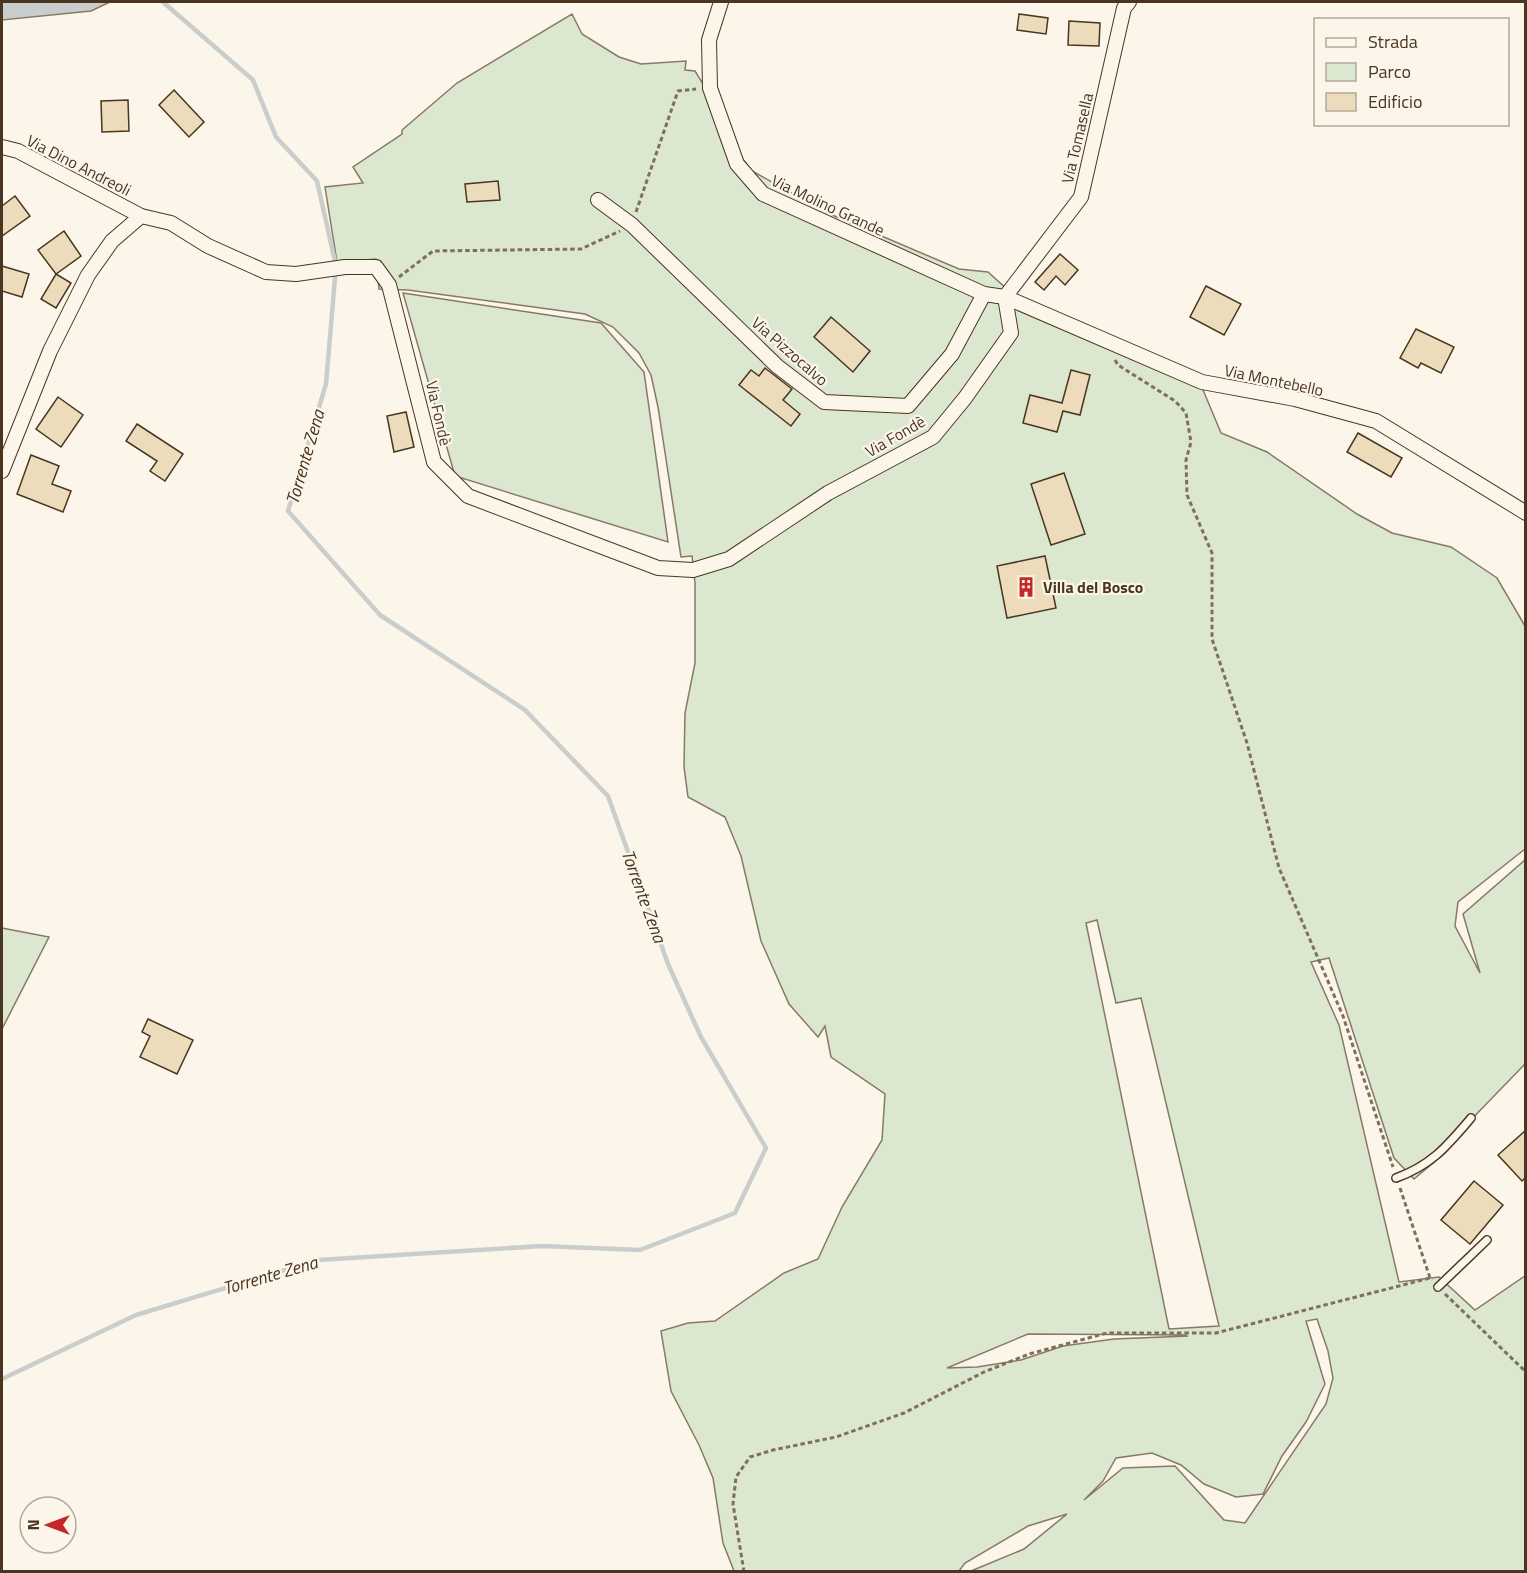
<svg xmlns="http://www.w3.org/2000/svg" width="1527" height="1573" viewBox="0 0 1527 1573" font-family="'Titillium Web',sans-serif">
<rect width="100%" height="100%" fill="#fbf6e9"/>
<g fill="#dce7d0" stroke="#887966" stroke-width="1.5" fill-rule="evenodd">
<path d="M 572,14 L 582,34 L 619,57 L 641,64 L 686,61 L 685,70 L 695,71 L 721,113 L 735,149 L 752,171 L 830,214 L 959,269 L 988,272 L 1029,309 L 1196,373 L 1221,433 L 1267,452 L 1357,514 L 1392,533 L 1451,547 L 1497,578 L 1525,626 L 1525,849 L 1458,902 L 1455,926 L 1480,973 L 1463,914 L 1525,860 L 1525,1064 L 1465,1126 L 1445,1153 L 1414,1179 L 1394,1158 L 1329,958 L 1311,962 L 1339,1025 L 1399,1282 L 1439,1277 L 1475,1310 L 1525,1276 L 1525,1571 L 971,1571 L 1024,1549 L 1067,1514 L 1028,1526 L 965,1563 L 959,1571 L 734,1571 L 723,1543 L 713,1478 L 699,1445 L 671,1391 L 661,1331 L 688,1323 L 715,1321 L 784,1273 L 818,1259 L 842,1207 L 882,1140 L 885,1094 L 831,1057 L 825,1026 L 818,1037 L 789,1004 L 761,941 L 741,856 L 725,817 L 688,797 L 684,767 L 685,713 L 695,663 L 695,583 L 692,556 L 681,557 L 658,407 L 651,375 L 639,353 L 613,327 L 585,314 L 408,290 L 379,289 L 376,259 L 337,262 L 325,187 L 363,183 L 353,167 L 402,134 L 402,130 L 457,83 ZM 1097,920 L 1116,1003 L 1141,998 L 1219,1326 L 1169,1329 L 1086,923 ZM 1317,1319 L 1328,1351 L 1333,1378 L 1326,1404 L 1245,1523 L 1224,1520 L 1175,1466 L 1123,1468 L 1084,1500 L 1103,1481 L 1116,1458 L 1152,1453 L 1181,1465 L 1204,1484 L 1236,1497 L 1263,1494 L 1282,1456 L 1306,1422 L 1325,1384 L 1306,1321 ZM 1028,1334 L 1186,1335 L 1187,1336 L 1114,1339 L 1063,1346 L 1021,1360 L 977,1367 L 947,1368 Z"/>
<polygon points="403,293 601,323 644,372 668,542 455,476"/>
<polygon points="2,928 49,937 2,1029"/>
</g>
<polygon fill="#c9cecd" stroke="#887966" stroke-width="1.5" points="2,2 110,2 91,11 2,20"/>
<g fill="none" stroke-linecap="round" stroke-linejoin="round">
<polyline stroke="#c9cecd" stroke-width="4.5" points="2,1379 136,1315 318,1260 542,1246 640,1250 735,1213 766,1148 701,1037 668,964 608,796 525,710 380,615 288,511 326,384 336,266 317,181 276,137 253,80 163,2"/>
</g>
<g fill="#ecdcbc" stroke="#4a3520" stroke-width="1.5">
<polygon points="1019,14 1048,18 1046,34 1017,30"/>
<polygon points="1069,21 1100,23 1099,46 1068,45"/>
<polygon points="174,90 204,122 189,137 159,105"/>
<polygon points="128,100 129,131 102,132 101,101"/>
<polygon points="498,181 500,200 467,202 465,184"/>
<polygon points="15,196 30,216 2,236 2,206"/>
<polygon points="64,231 81,256 56,274 38,250"/>
<polygon points="1060,254 1078,270 1065,285 1056,276 1044,290 1035,282"/>
<polygon points="2,266 29,274 22,297 2,291"/>
<polygon points="56,274 71,283 56,308 41,299"/>
<polygon points="1206,286 1241,304 1224,335 1190,317"/>
<polygon points="831,317 870,351 853,372 814,337"/>
<polygon points="1416,329 1454,347 1441,373 1421,363 1418,368 1400,358"/>
<polygon points="765,368 792,389 783,400 800,414 791,426 739,385 751,370 759,376"/>
<polygon points="1071,370 1090,375 1080,415 1063,411 1057,432 1023,423 1030,395 1062,403"/>
<polygon points="58,397 83,415 61,447 36,429"/>
<polygon points="406,412 414,447 394,452 387,416"/>
<polygon points="137,424 183,454 165,481 150,471 157,461 126,441"/>
<polygon points="1358,433 1402,458 1391,477 1347,452"/>
<polygon points="31,455 59,466 52,484 71,491 63,512 17,494"/>
<polygon points="1064,473 1085,534 1051,545 1031,484"/>
<polygon points="1045,556 1056,608 1007,618 997,566"/>
<polygon points="148,1019 193,1040 177,1074 140,1057 150,1036 142,1032"/>
<polygon points="1526,1130 1526,1177 1522,1181 1498,1155"/>
<polygon points="1474,1181 1503,1205 1470,1244 1441,1220"/>
</g>
<g fill="none" stroke-linecap="round" stroke-linejoin="round">
<g stroke="#4a3520" stroke-width="10">
<g id="lane">
<path d="M 1396,1178 C 1432,1165 1447,1146 1471,1118"/>
<polyline points="1438,1287 1487,1240"/>
</g>
</g>
<g stroke="#4a3520" stroke-width="16">
<g id="street">
<polyline points="721,2 709,40 710,88 737,164 763,194 984,294 1005,297 1202,382 1295,399 1376,421 1526,513"/>
<polyline points="2,147 18,151 141,216 171,223 208,246 266,272 296,274 345,267 376,267 389,285 434,462 468,496 658,568 693,570 729,559 828,493 933,437 965,398 1011,333 1005,297"/>
<polyline points="598,200 632,225 777,366 824,402 908,406 952,354 984,294"/>
<polyline points="1005,297 1081,197 1124,8 1129,2"/>
<polyline points="2,471 50,351 88,275 112,241 141,216"/>
</g>
</g>
<g stroke="#7f6f5c" stroke-width="3" stroke-dasharray="4.5 3" stroke-linecap="butt">
<polyline points="636,212 678,91 696,89"/>
<polyline points="399,277 433,251 581,249 620,231"/>
<polyline points="1115,360 1118,365 1175,401 1186,413 1191,442 1186,460 1187,495 1212,553 1212,639 1247,743 1279,868 1343,1016 1393,1167"/>
<polyline points="1400,1188 1430,1278 1432,1280"/>
<polyline points="1445,1294 1526,1372"/>
<polyline points="744,1572 733,1504 736,1477 750,1457 773,1450 836,1437 904,1413 984,1372 1029,1354 1107,1333 1216,1333 1430,1278"/>
</g>
<use href="#lane" stroke="#fbf6e9" stroke-width="7"/>
<use href="#street" stroke="#fbf6e9" stroke-width="14"/>
</g>
<defs>
<g id="building-bare" transform="scale(1.62)"><path d="M-4-6H4V6H1V3H-1V6H-4ZM-2.5-4.3h1.7v1.8h-1.7ZM.8-4.3h1.7v1.8H.8ZM-2.5-1h1.7V.8h-1.7ZM.8-1h1.7V.8H.8Z" fill="#c62828" stroke="#fbf6e9" stroke-width="2.5" paint-order="stroke"/></g>
</defs>
<g fill-rule="evenodd">
<use href="#building-bare" x="1026" y="587"/>
</g>
<g text-anchor="middle" dominant-baseline="central" stroke-width="4.5" stroke-linejoin="round" paint-order="stroke">
<g font-size="16" fill="#4a3520" stroke="#fbf6e9">
<text transform="translate(1077 138) rotate(-77)">Via Tomasella</text>
<text transform="translate(79 165) rotate(27)">Via Dino Andreoli</text>
<text transform="translate(828 205) rotate(25)">Via Molino Grande</text>
<text transform="translate(790 351) rotate(41)">Via Pizzocalvo</text>
<text transform="translate(1274 380) rotate(12)">Via Montebello</text>
<text transform="translate(439 413) rotate(77)">Via Fondè</text>
<text transform="translate(895 436) rotate(-30)">Via Fondè</text>
</g>
<g font-size="16" font-weight="bold" fill="#4a3520" stroke="#fbf6e9" text-anchor="start">
<text x="1043" y="587">Villa del Bosco</text>
</g>
<g font-size="18" font-style="italic" fill="#4a3520" stroke="#fbf6e9">
<text transform="translate(305 457) rotate(-74)">Torrente Zena</text>
<text transform="translate(644 896) rotate(70)">Torrente Zena</text>
<text transform="translate(270 1275) rotate(-16)">Torrente Zena</text>
</g>
</g>
<rect width="1527" height="1573" fill="none" stroke="#4a3520" stroke-width="6"/>
<rect x="1314" y="18" width="195" height="108" fill="#fbf6e9" stroke="#b4a999" stroke-width="1.5"/>
<rect x="1326" y="38" width="30" height="9" fill="#fbf6e9" stroke="#b4a999" stroke-width="1.5"/>
<text x="1368" y="48" font-size="18" fill="#4a3520">Strada</text>
<rect x="1326" y="63" width="30" height="18" fill="#dce7d0" stroke="#b4a999" stroke-width="1.5"/>
<text x="1368" y="78" font-size="18" fill="#4a3520">Parco</text>
<rect x="1326" y="93" width="30" height="18" fill="#ecdcbc" stroke="#b4a999" stroke-width="1.5"/>
<text x="1368" y="108" font-size="18" fill="#4a3520">Edificio</text>
<g transform="translate(48 1525) rotate(270)"><circle r="28" fill="#fbf6e9" stroke="#b4a999" stroke-width="1.5"/>
<path d="M0-4.5L10 22L0 15L-10 22Z" fill="#c62828"/>
<text y="-9" font-size="16" font-weight="bold" text-anchor="middle" fill="#4a3520">N</text>
</g>
</svg>
